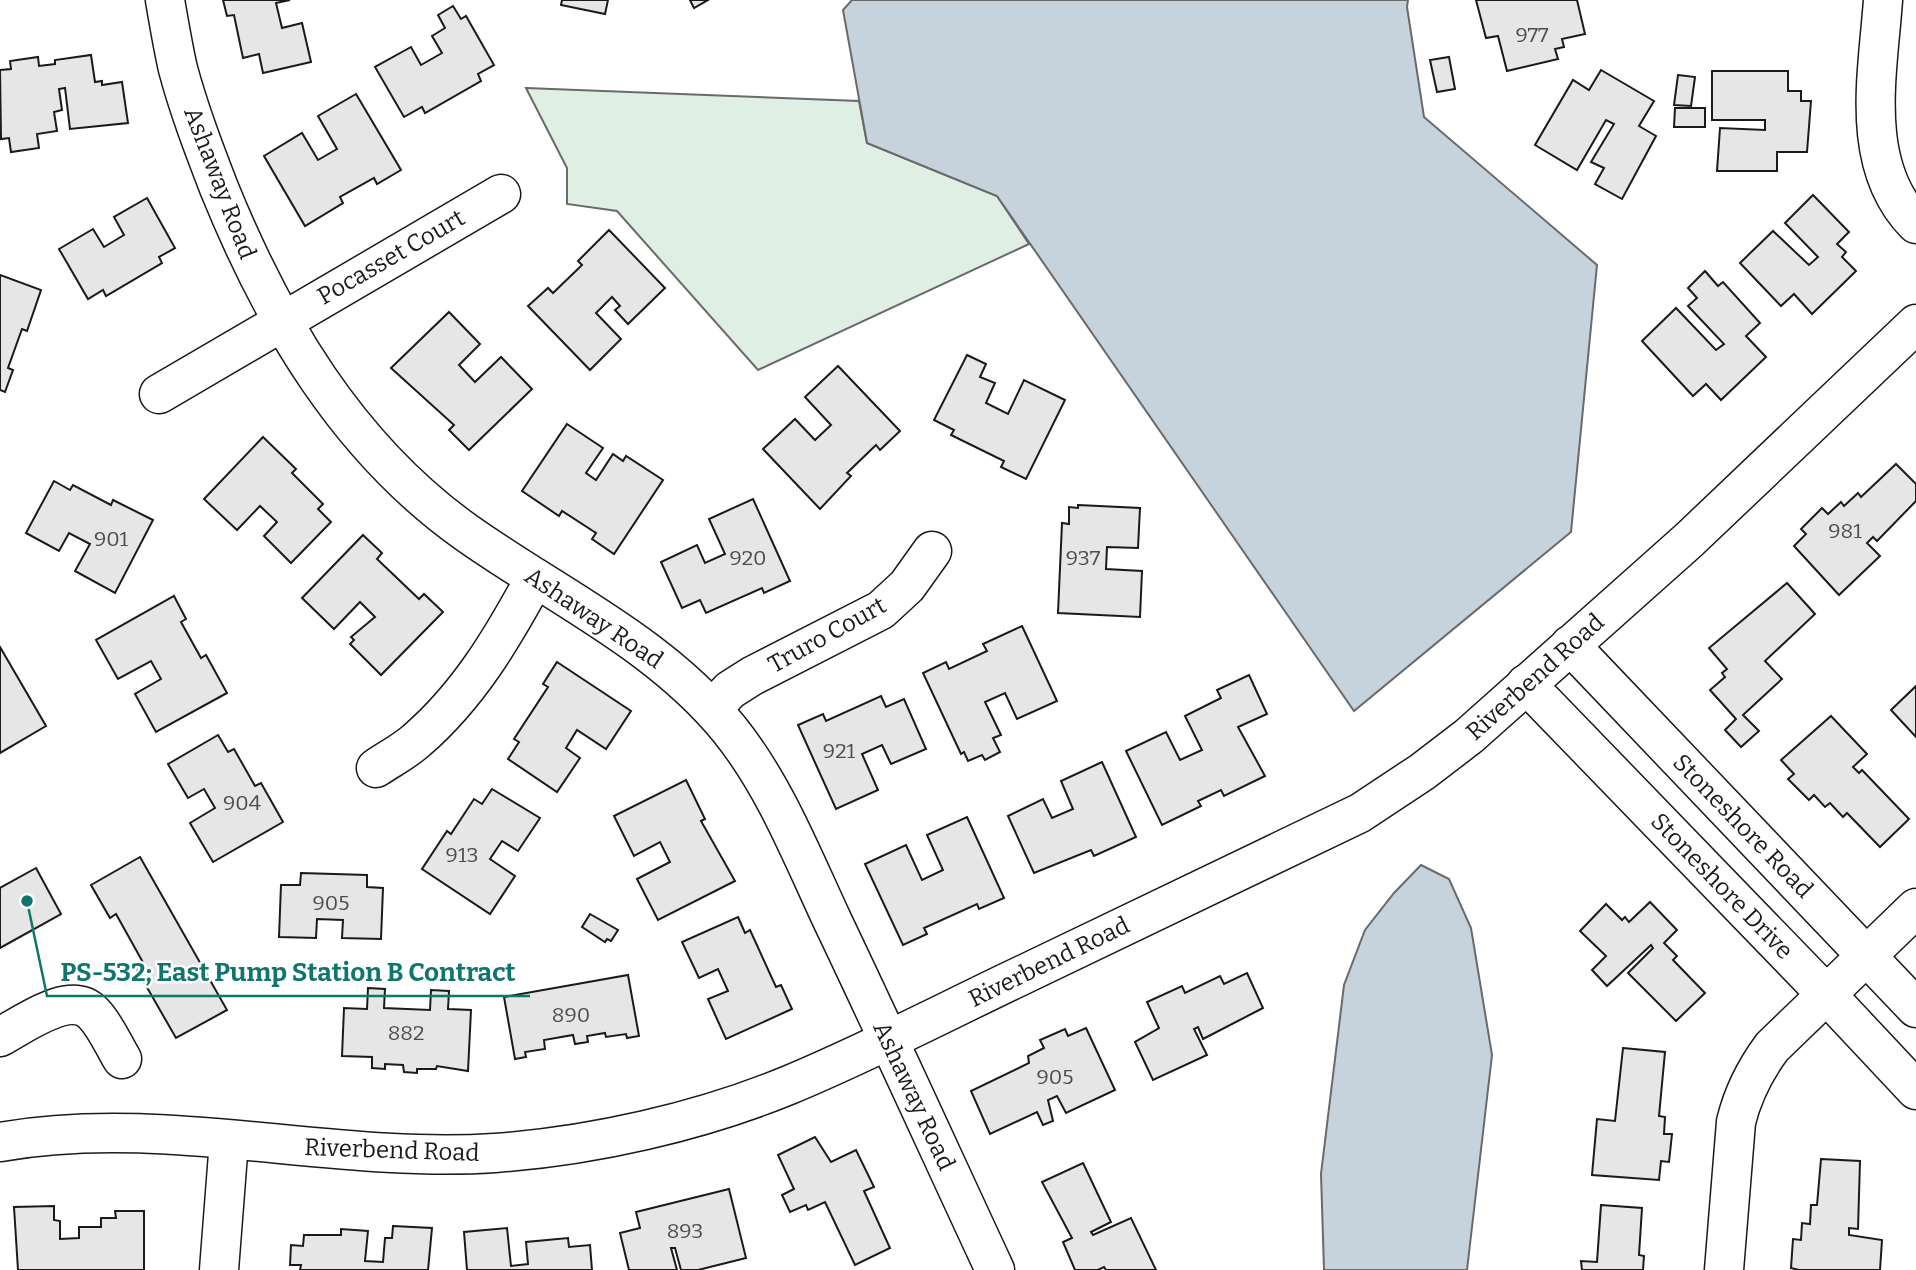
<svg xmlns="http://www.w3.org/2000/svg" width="1916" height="1270" viewBox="0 0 1916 1270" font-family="Bitter,serif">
<rect width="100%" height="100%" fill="#fff"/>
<polygon fill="#e0efe3" stroke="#6a6a6a" stroke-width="2" points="526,88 859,101 867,143 997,196 1029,244 758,370 617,211 567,204 567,168"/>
<g fill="#c6d2dc" stroke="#6a6a6a" stroke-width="2">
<polygon points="852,0 1408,0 1407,7 1424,117 1597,265 1571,532 1354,711 997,196 867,143 843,10"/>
<polygon points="1421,865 1449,879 1471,928 1492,1055 1467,1270 1324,1270 1321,1174 1344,985 1365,930 1394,893"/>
</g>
<g fill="#e6e6e6" stroke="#1a1a1a" stroke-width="2">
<polygon points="223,0 290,0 276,3 282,28 302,23 311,62 263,73 259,54 243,58 234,15 227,16"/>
<polygon points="562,0 608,0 605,14 561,5"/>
<polygon points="690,0 708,0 694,8"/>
<polygon points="1476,0 1577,0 1585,34 1562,39 1564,47 1555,49 1558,59 1507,71 1498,36 1486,38"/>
<polygon points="453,6 461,19 466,16 494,65 478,74 481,81 425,113 422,107 404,117 375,67 411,47 421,65 442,53 432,36 445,28 438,15"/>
<polygon points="91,55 95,82 102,81 102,85 122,82 128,123 70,129 65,88 59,89 62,110 54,112 57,131 37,134 39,148 11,152 9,138 1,139 0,70 11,69 10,61 38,57 39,66 55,64 55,60"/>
<polygon points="1449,57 1455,89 1437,92 1430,60"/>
<polygon points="1601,70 1654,101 1639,126 1656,136 1622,199 1595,184 1604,168 1591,162 1614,124 1606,120 1577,170 1535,145 1573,80 1589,90"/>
<polygon points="1712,71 1788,71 1788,91 1801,91 1801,101 1811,101 1807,152 1777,152 1777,171 1717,171 1720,128 1765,130 1765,120 1712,120"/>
<polygon points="1678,75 1695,77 1691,106 1674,105"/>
<polygon points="356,94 401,170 377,184 374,178 340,197 343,203 305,226 264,156 302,133 318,160 337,149 318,116"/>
<polygon points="1675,108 1705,108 1705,127 1674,127"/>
<polygon points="1813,195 1849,232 1837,244 1846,252 1842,257 1856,271 1812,314 1794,294 1781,306 1740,263 1773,231 1809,265 1818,257 1785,223"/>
<polygon points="147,198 175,248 159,257 162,263 106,296 103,290 88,299 59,249 93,229 104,247 124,235 114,217"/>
<polygon points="609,230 665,288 628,324 615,310 620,306 612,297 596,313 621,339 590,370 528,306 548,288 553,293 582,265 578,261"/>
<polygon points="1705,271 1718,286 1723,282 1760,323 1746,336 1766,357 1721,400 1706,384 1693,396 1642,341 1676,308 1716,350 1724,344 1688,306 1697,298 1688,288"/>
<polygon points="0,275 41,290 27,331 22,329 8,368 13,370 5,392 0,390"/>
<polygon points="449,312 480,344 459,365 475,382 501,357 532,389 469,450 449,430 454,425 391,368"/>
<polygon points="967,355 986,364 980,377 995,383 986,403 1008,414 1024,380 1065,400 1026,479 1001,467 1004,461 951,435 954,430 934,420"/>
<polygon points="838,366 900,431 880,450 876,445 847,473 851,476 820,509 763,449 795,419 815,440 831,425 805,397"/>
<polygon points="567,424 603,448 586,473 596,480 613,454 623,461 626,456 663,480 614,554 592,539 596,533 562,511 559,516 522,491"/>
<polygon points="263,437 296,469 292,473 323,504 318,509 331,522 291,563 264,536 277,522 260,506 237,530 204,499"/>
<polygon points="1896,464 1916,484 1916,501 1877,541 1873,537 1867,543 1880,556 1839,595 1794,546 1806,534 1801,529 1822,508 1828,514 1841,502 1844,506 1858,493 1861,497"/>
<polygon points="54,481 70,490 73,485 111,505 113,500 153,520 115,593 75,571 90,544 69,533 59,551 26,533"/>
<polygon points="753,499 790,581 764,593 762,588 706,613 700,600 682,608 661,562 697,545 705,563 725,554 709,519"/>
<polygon points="1078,505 1140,508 1138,548 1107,547 1106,569 1142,571 1140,617 1058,613 1062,523 1069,524 1069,507 1078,508"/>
<polygon points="363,535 382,553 377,559 419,599 424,594 443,612 381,675 350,644 354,640 351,637 375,617 360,602 334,629 302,598"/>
<polygon points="1787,583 1815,614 1765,661 1782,679 1743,715 1759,731 1741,747 1725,730 1736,719 1710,690 1725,677 1722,673 1727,669 1709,648"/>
<polygon points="174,596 186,619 181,622 201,658 206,655 227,693 156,732 135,694 161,679 151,661 118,679 96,640"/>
<polygon points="1022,626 1057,701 1017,719 1005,693 985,702 1001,735 993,738 1000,752 985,760 982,755 968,761 964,752 961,754 923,673 946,662 949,669 987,651 983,644"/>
<polygon points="0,647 46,726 0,753"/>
<polygon points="557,662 631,711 606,749 577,730 566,748 580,758 557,792 508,759 519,742 514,739 548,687 543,684"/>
<polygon points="1249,675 1267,714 1238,727 1265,776 1224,796 1221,790 1198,801 1201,806 1162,825 1126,751 1166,732 1180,760 1202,750 1185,716 1221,698 1217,690"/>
<polygon points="1916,686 1916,737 1891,710"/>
<polygon points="881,696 886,707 904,699 926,749 891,764 882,745 862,754 878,790 836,809 798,725 823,714 826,721"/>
<polygon points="1831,716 1867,754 1853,767 1859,773 1862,770 1909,819 1880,847 1847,813 1843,817 1830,803 1825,807 1814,795 1809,800 1788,779 1794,774 1781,760"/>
<polygon points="218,735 228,752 234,749 255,786 261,783 283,822 213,862 190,823 215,808 204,789 188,798 168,764"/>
<polygon points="1102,762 1136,837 1094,856 1091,850 1034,873 1008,816 1043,799 1052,818 1073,809 1061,781"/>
<polygon points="686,780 705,819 701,821 735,881 658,920 637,879 670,862 660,842 634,856 614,816"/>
<polygon points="492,789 540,818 518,851 502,841 490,859 515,876 490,914 422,869 447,831 451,834 474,799 482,804"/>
<polygon points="967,817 1004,898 979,909 977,904 924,928 927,934 903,945 865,864 906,845 922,880 943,870 927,835"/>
<polygon points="140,857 227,1010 176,1038 137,970 145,966 116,914 110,918 91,885"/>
<polygon points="36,868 61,914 0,948 0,888"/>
<polygon points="301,873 367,875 367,887 383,888 381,939 342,938 343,920 317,919 316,938 279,937 281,885 300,885"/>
<polygon points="1650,902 1677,930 1664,943 1677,956 1673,960 1705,993 1676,1021 1628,973 1653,948 1651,945 1607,986 1592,970 1606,956 1580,931 1606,904 1622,920 1625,917 1629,922"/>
<polygon points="590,914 618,930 611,941 607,939 605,942 582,927"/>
<polygon points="738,917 745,933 750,930 776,987 781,985 792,1009 726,1039 708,999 728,991 718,969 699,978 682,942"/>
<polygon points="1247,973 1263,1008 1203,1039 1198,1027 1194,1029 1207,1055 1153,1080 1135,1042 1159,1028 1147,1002 1182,986 1185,993 1220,976 1224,984"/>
<polygon points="628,975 639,1036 627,1038 626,1034 606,1037 605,1033 587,1036 588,1042 575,1044 573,1035 544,1040 545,1049 525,1052 526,1057 515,1059 504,997"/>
<polygon points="368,988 385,989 384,1008 430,1010 431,990 449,991 448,1009 471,1010 468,1071 437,1066 436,1069 417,1069 417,1073 404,1072 403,1065 385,1064 385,1069 372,1068 372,1057 342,1056 344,1008 367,1009"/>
<polygon points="1086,1028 1115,1090 1066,1113 1057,1096 1048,1100 1053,1121 1043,1125 1037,1112 990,1134 971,1091 1029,1063 1028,1056 1044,1048 1040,1040 1065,1029 1068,1036"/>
<polygon points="1623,1048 1665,1052 1659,1116 1665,1117 1664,1134 1672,1134 1669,1162 1661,1161 1659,1180 1592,1175 1597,1119 1615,1121"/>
<polygon points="815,1137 831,1162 856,1150 874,1187 864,1191 890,1248 855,1265 825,1202 808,1210 806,1205 790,1212 782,1195 794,1189 778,1155"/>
<polygon points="1821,1159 1860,1161 1858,1229 1849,1228 1849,1235 1882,1240 1880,1270 1799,1270 1791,1268 1793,1239 1801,1240 1802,1223 1810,1224 1811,1205 1817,1205"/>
<polygon points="1083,1163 1111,1222 1091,1232 1093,1235 1131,1218 1156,1270 1106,1270 1104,1267 1098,1270 1075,1270 1063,1242 1072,1238 1042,1182"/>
<polygon points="729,1189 746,1258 698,1270 681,1270 675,1248 671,1248 677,1270 629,1270 620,1233 640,1228 636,1212"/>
<polygon points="1601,1205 1642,1208 1639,1255 1644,1256 1643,1270 1582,1270 1581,1261 1597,1262"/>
<polygon points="54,1206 54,1220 60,1221 60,1239 79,1238 79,1227 101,1227 101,1218 116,1218 115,1211 144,1211 144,1270 18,1270 14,1207"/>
<polygon points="393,1226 432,1228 428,1270 300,1270 301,1265 290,1265 291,1245 303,1246 304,1235 341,1235 341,1229 368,1231 365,1261 383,1262 385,1238 392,1238"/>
<polygon points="507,1228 511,1266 528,1264 526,1242 568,1238 569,1247 590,1245 592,1270 467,1270 464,1232"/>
</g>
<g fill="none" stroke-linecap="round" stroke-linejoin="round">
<g stroke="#1a1a1a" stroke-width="41">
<g id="minor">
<path d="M 165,0 C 169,23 173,47 178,69 C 189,110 204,149 219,188 C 273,321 347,448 467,533 C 556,596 659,643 729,729 C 775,786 802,856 833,922 C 888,1037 941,1154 995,1270"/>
<path d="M 1883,0 C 1878,73 1858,165 1916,224"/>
<polyline points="159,394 501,194"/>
<polyline points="1570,645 1916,1008"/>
<polyline points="1526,684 1826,994 1916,1090"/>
<polyline points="712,709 730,690 752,676 881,610 907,586 932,551"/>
<path d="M 376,768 C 389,759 405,751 417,740 C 469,695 503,637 535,578"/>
<path d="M 0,1037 C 23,1025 70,989 93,1013 C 105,1025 113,1044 122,1059"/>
<path d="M 0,1142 C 163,1113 331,1164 495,1153 C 592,1146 699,1122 789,1085 C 864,1054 937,1016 1010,981 C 1127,925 1244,869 1360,813 L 1422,772 L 1469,736 L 1689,540 L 1916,324"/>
<polyline points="219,1270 229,1141"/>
<path d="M 1724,1270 L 1736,1122 C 1743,1093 1755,1070 1772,1047 L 1916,908"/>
</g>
</g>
<use href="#minor" stroke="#fff" stroke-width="38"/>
</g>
<g text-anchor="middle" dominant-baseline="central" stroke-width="5" stroke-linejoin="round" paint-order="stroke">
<g font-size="21" fill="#4d4d4d">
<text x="1532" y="35">977</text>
<text x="1845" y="531">981</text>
<text x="111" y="539">901</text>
<text x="748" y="558">920</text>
<text x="1083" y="558">937</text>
<text x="839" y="751">921</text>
<text x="242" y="803">904</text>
<text x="462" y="855">913</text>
<text x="331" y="903">905</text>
<text x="571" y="1015">890</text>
<text x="406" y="1033">882</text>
<text x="1055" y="1077">905</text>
<text x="685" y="1231">893</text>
</g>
<g font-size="24" fill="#1a1a1a" stroke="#fff">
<text transform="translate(220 183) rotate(69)">Ashaway Road</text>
<text transform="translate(391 257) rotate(-30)">Pocasset Court</text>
<text transform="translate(594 618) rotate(34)">Ashaway Road</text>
<text transform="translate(827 635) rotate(-29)">Truro Court</text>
<text transform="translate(1535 677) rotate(-42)">Riverbend Road</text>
<text transform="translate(1743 826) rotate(46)">Stoneshore Road</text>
<text transform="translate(1722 886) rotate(46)">Stoneshore Drive</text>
<text transform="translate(1049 962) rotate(-26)">Riverbend Road</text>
<text transform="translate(914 1096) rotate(65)">Ashaway Road</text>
<text transform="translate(392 1150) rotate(2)">Riverbend Road</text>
</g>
</g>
<path fill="none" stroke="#0f766e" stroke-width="2.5" d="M27 901L47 996H530"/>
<circle fill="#0f766e" stroke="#fff" stroke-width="2.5" cx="27" cy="901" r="7"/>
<g font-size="26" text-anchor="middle" font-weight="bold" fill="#0f766e" stroke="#fff" stroke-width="5" stroke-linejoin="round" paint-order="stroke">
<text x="288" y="981">PS-532; East Pump Station B Contract</text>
</g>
</svg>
